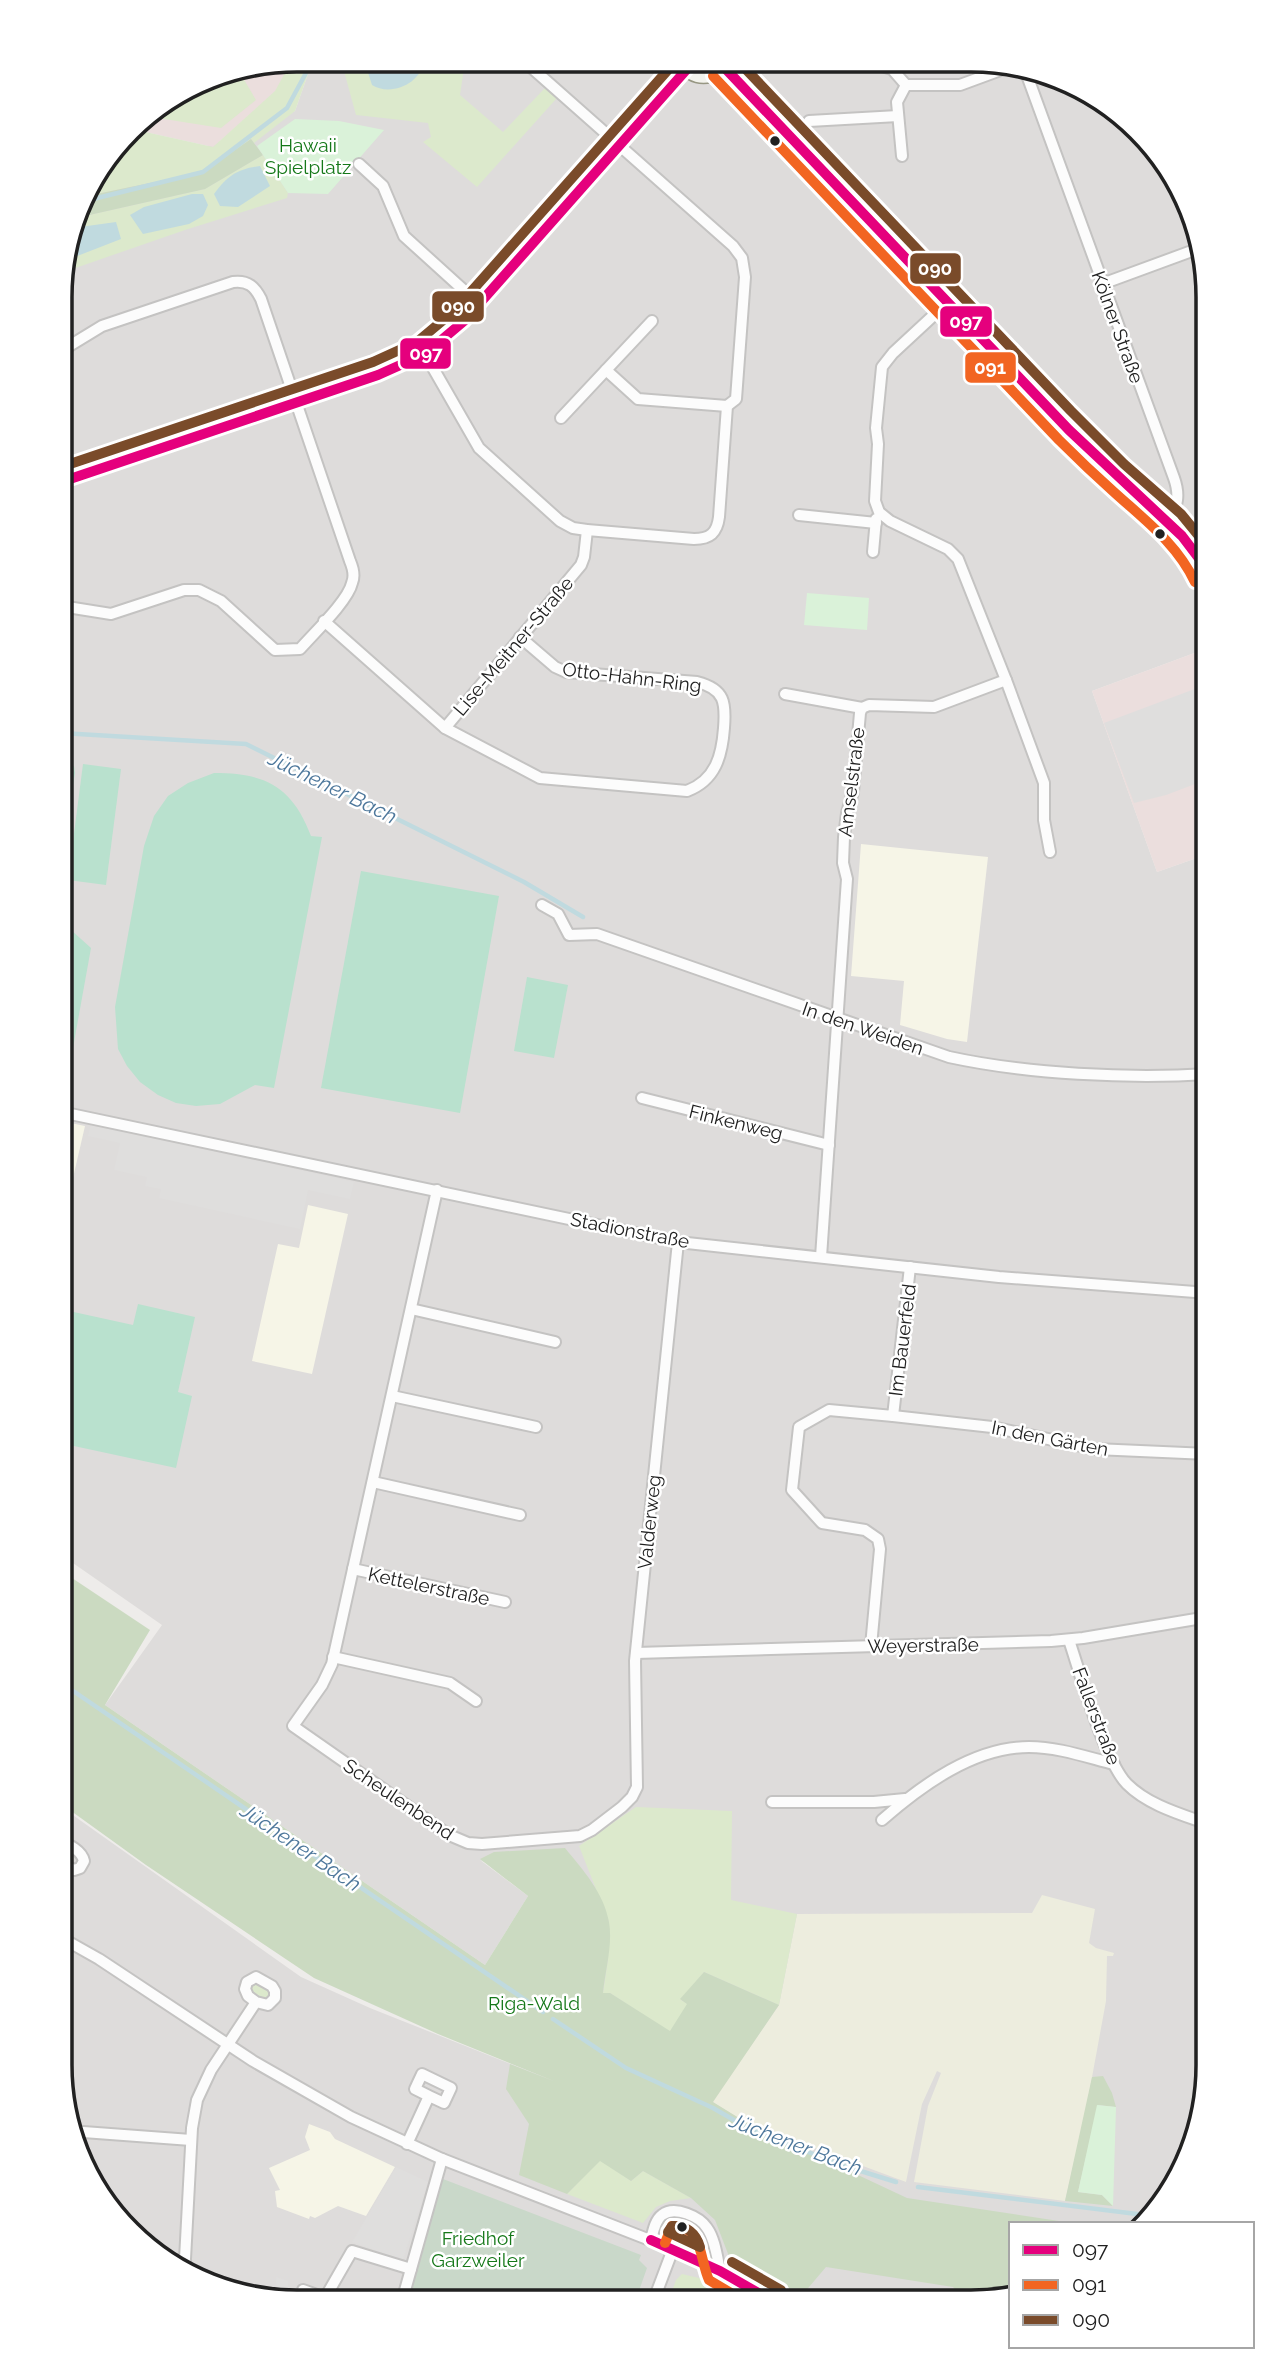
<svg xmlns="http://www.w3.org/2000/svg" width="1268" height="2362" viewBox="0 0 1268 2362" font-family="Raleway,sans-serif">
<rect width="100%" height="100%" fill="#eeecea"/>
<polygon fill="#dedcdb" points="313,60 1017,64 1127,118 1196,221 1208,297 1208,648 1092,691 1157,872 1208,854 1208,2081 1191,2156 1159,2210 1145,2224 1011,2224 1011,2296 971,2302 265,2300 192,2278 141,2244 72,2141 60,2065 60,1806 301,1977 370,2008 571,2088 609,1922 480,1860 528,1896 485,1965 105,1705 162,1625 60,1554 61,266 82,197 295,111"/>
<g fill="#ebdedd">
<polygon points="294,60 275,93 213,147 132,129 140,119 206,77"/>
<polygon points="1208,648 1208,854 1157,872 1092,691"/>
</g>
<g fill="#f6f5e7">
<polygon points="861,844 988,857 967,1042 947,1039 900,1025 904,981 851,976"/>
<polygon points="61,1121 85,1126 60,1234"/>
<polygon points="308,1205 348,1214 312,1374 252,1361 278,1244 299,1248"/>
<polygon points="309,2124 330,2132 335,2139 395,2167 366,2216 338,2206 315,2218 310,2216 309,2219 277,2207 275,2191 280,2190 269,2168 310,2150 305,2137"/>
</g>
<polygon fill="#d7d6cc" points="61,1131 72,1134 60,1187"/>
<polygon fill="#ededde" points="1042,1895 1095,1909 1089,1943 1096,1948 1114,1953 1113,1956 1107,1956 1106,2001 1086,2110 1065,2201 914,2182 928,2106 941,2073 937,2071 922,2104 906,2182 747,2123 712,2102 779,2005 797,1914 1032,1913"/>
<g fill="#dce9cc">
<polygon points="292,60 313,60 295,111 254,143 251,139 208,171 82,197 84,191 132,129 213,147 275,91"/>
<polygon points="341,60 465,61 460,95 503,132 545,88 557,98 477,187 423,142 431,137 428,123 356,115"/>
<polygon points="239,71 256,100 221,128 145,116 206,77"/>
<polygon points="263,155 288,193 287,198 185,230 61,273 61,266 76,218 205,189"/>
<polygon points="61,289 74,328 61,337"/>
<polygon points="636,1807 732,1811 731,1900 797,1914 779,2005 704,1972 681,2000 688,2004 670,2032 610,1993 603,1993 608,1959 609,1922 579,1846"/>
<polygon points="257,1982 269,1991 270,1996 268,2000 263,2000 250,1991 250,1984"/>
<polygon points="600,2160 631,2181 643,2171 691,2198 670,2201 656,2207 643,2223 567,2194"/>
<path d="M 670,2217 C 694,2218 704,2229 709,2250 L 663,2231 L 664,2222 Z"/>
<polygon points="682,2274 699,2278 742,2302 668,2302 676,2280"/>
</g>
<g fill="#cbdac1">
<polygon points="251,139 263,155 205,189 76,218 82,197 203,172"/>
<path d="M 60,1570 L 150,1630 L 105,1705 L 485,1965 L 528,1896 L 480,1859 L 494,1852 L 565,1848 C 583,1870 604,1893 609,1922 C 613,1945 605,1971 603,1993 L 610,1993 L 670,2031 L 687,2004 L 680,1999 L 704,1972 L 779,2005 L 713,2102 L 747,2123 L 907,2198 L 1079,2224 L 1011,2224 L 1011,2296 L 967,2302 L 953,2287 L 826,2267 L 798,2300 L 730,2259 L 715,2220 L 691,2198 L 643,2171 L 631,2181 L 600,2161 L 567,2194 L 519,2175 L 529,2124 L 506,2089 L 510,2064 L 556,2082 L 438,2034 L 314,1978 L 146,1865 L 60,1803 Z"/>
<polygon points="1103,2076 1112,2093 1116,2107 1098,2105 1078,2192 1102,2195 1113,2206 1065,2201 1092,2077"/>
</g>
<polygon fill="#c9d8c9" points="443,2179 641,2255 639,2260 647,2268 635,2302 405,2301"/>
<g fill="#daf2d9">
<polygon points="295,119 339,121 384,130 328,194 288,193 257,146"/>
<polygon points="807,593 869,598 867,630 804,625"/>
<polygon points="1097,2105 1116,2107 1113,2206 1102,2195 1078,2192"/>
</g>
<g fill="#b9e1ce">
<polygon points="61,761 74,766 75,773 61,855"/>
<polygon points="83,764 121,769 106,885 68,880"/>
<path d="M 214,773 C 265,773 292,786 311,836 L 322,837 L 274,1088 L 255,1085 L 220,1104 L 196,1106 L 176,1103 L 158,1095 L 140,1082 L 127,1066 L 118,1049 L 115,1007 L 144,846 L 154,816 L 168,796 L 188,783 Z"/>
<polygon points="361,871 499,896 460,1113 321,1088"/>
<polygon points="61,921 91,948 69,1070 61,1078"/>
<polygon points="527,977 568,985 554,1058 514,1051"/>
<polygon points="138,1304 195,1317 178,1392 192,1396 176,1468 60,1443 60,1309 133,1325"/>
</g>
<g fill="#dfdedd">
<polygon points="1208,684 1208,779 1166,795 1134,803 1104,723"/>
<polygon points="91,1124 354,1182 350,1199 308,1190 300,1229 159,1198 161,1189 145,1186 147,1177 114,1170 120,1143 88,1136"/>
<polygon points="396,2167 428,2182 403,2260 352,2242"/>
<polygon points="276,2277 288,2281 288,2300 277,2300"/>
</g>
<g fill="#c0dadf">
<path d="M 364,60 L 424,60 C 422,83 391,97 372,85 Z"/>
<path d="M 260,166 L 270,186 L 238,207 L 220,206 L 214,194 C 228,175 238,169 260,166 Z"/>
<polygon points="192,194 203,194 208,205 203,216 189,224 143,234 130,215 144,207"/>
<polygon points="116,222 121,239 67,260 64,259 73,228"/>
</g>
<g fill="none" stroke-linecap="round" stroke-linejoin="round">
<g stroke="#c0dadf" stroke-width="4.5">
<polyline points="81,202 203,172 287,108 313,60"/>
<polyline points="61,733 246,744 524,882 583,917"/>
<polyline points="60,1682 543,2012"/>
<polyline points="553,2019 626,2068 713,2108 746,2127 838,2164 896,2182"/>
<polyline points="918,2187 1153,2216"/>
</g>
<g stroke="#c4c3c2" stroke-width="14">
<g id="minor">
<polyline points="872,63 892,69 906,85 960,85 1017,64"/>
<path d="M 1024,67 L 1174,478 C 1180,495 1178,506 1168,521"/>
<polyline points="809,121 898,116"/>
<polyline points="902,156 897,102 906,85"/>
<polyline points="359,164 383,186 404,236 479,304"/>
<polyline points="1102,284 1200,248"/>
<path d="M 425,354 L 479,448 L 560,521 L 573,528 L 587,530 L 694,539 C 710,539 717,533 719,517 L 727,406 L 736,399 L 745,277 L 742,258 L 733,246 L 524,61"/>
<polyline points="606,370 638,399 727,406"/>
<polyline points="561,418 652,321"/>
<polyline points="61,482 378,375 425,354 464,321 687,69"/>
<polyline points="799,515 876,523"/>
<polyline points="873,552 876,519"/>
<path d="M 61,606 L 111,614 L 184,590 L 199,590 L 221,601 L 275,650 L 300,649 C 313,634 348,601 352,583 C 355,576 353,568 350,561 L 261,299 C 255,287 248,280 233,282 L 102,326 L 61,351"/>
<polyline points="324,621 445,728 581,565 584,557 587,530"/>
<polyline points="1006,680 1044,783 1044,820 1050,852"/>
<polyline points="785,694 862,708"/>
<path d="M 445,728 L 540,778 L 687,791 C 716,780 722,755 724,728 C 726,703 725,689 697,682 L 566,672 L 555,667 L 520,637"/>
<path d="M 542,905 L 558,914 L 569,935 L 597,934 L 949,1057 C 1027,1074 1129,1079 1208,1074"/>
<polyline points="642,1098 829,1145"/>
<polyline points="61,1112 678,1242 999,1277 1208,1293"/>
<polyline points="437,1190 332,1664 322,1685 293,1726 449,1835 468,1843 482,1844 580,1836 592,1830 622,1807 632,1797 637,1787 635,1661 678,1242"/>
<polyline points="821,1257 847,879 843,863 844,837 847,813 853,792 860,713 862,708 869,705 934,707 1006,680 958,559 948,549 890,521 879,512 875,501 878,444 876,428 882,367 893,353 948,302"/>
<polyline points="411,1309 555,1342"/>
<polyline points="392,1396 536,1427"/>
<polyline points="893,1416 992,1427 1095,1449 1208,1454"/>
<polyline points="373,1482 520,1515"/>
<polyline points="353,1569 505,1602"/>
<path d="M 1069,1640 C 1080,1673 1105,1762 1127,1784 C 1148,1805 1180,1814 1208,1824"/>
<polyline points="871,1646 880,1549 878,1539 865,1530 822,1523 792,1490 799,1427 829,1410 893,1416 910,1267"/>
<polyline points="636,1653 1051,1641 1083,1638 1208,1617"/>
<polyline points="333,1657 450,1683 476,1701"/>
<polyline points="772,1802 874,1802 905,1799"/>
<path d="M 882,1820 C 922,1785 974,1747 1029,1747 C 1058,1747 1086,1757 1114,1764"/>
<path d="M 60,1862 L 74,1870 L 80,1868 L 84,1861 C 82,1852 69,1842 60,1845"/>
<polyline points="60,1937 99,1959 253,2061 351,2117 442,2159 673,2249 720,2271 774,2302"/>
<polyline points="70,2131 191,2140"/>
<polyline points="407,2144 429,2096 444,2103 451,2088 422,2074 415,2089 429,2096"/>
<path d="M 651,2240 C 653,2232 655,2220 662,2215 C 675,2205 700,2217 707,2228 C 715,2239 717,2257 720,2271"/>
<polyline points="168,2262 185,2259"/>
<polyline points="186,2274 185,2259 192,2128 197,2100 211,2070 256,2002 268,2005 275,1998 275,1991 272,1986 256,1977 247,1982 245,1989 248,1996 256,2002"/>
<polyline points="302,2301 303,2290 325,2298 352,2251 411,2269"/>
<polyline points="402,2301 442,2159"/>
<polyline points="653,2302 673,2249"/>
</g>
</g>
<g stroke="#979783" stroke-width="19">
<g id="secondary">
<path d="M 682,62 C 694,79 713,79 725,62"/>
<path d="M 723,66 C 835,179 941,298 1052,412 C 1075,436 1099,460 1124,483 C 1156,511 1191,535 1208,576"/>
</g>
</g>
<use href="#minor" stroke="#fcfcfc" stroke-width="10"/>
<use href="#secondary" stroke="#f3f3ed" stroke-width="16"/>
<g stroke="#fff" stroke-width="16">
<g id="bus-1">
<polyline points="723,66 1069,430 1182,536 1201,561 1208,576"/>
<polyline points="61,482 378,375 425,354 464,321 687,69"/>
<polyline points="651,2240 720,2271 774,2302"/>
</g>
</g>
<g stroke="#fff" stroke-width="16">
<g id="bus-2">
<path d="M 713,76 L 1059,440 C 1077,458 1096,476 1115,493 C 1146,521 1177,544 1195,582"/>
<path d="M 665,2243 L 672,2226 C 704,2226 699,2259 709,2280 L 746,2302"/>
</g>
</g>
<g stroke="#fff" stroke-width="16">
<g id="bus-3">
<polyline points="739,62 1071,411 1124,464 1181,514 1208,547"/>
<polyline points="61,467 373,362 417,342 454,311 675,62"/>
<path d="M 672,2226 C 686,2225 696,2233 700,2247 L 668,2232 Z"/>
<polyline points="732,2262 781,2290"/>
</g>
</g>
<use href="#bus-1" stroke="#e5007d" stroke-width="10"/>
<use href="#bus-2" stroke="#f26522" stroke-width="10"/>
<use href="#bus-3" stroke="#7a4b2a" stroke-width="10"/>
</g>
<g fill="#212121" stroke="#fff" stroke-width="2.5">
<circle cx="775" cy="141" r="6"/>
<circle cx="1160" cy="534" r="6"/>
<circle cx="682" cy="2227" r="6"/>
</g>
<g text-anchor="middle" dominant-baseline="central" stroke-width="5" stroke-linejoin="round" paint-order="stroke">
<g font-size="19" fill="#157819" stroke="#fff">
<text x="308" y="145">Hawaii<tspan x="308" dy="22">Spielplatz</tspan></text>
<text x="534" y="2003">Riga-Wald</text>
<text x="478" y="2238">Friedhof<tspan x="478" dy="22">Garzweiler</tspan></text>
</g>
<g font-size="19" fill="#212121" stroke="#fff">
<text transform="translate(1118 327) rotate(70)">Kölner Straße</text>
<text transform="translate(513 646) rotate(-50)">Lise-Meitner-Straße</text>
<text transform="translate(632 677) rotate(7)">Otto-Hahn-Ring</text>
<text transform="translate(851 782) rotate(-83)">Amselstraße</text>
<text transform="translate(863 1028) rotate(19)">In den Weiden</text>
<text transform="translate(736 1122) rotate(14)">Finkenweg</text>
<text transform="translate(630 1230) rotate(11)">Stadionstraße</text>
<text transform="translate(902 1340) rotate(-83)">Im Bauerfeld</text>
<text transform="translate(1050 1438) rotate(11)">In den Gärten</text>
<text transform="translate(649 1522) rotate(-84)">Valderweg</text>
<text transform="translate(429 1586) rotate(12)">Kettelerstraße</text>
<text transform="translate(923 1645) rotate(-1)">Weyerstraße</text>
<text transform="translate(1097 1716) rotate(69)">Fallerstraße</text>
<text transform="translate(399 1799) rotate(34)">Scheulenbend</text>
</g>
<g font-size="21" font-style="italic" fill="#4d779b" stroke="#fff">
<text transform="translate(333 787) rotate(26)">Jüchener Bach</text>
<text transform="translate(301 1847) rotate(34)">Jüchener Bach</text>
<text transform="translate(796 2144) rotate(21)">Jüchener Bach</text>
</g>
</g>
<path d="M0 0H1268V2362H0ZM297 72H971A225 225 0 0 1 1196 297V2065A225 225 0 0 1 971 2290H297A225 225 0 0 1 72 2065V297A225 225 0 0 1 297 72Z" fill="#fff" fill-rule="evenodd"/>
<path fill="none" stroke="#212121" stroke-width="3.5" d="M297 72H971A225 225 0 0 1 1196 297V2065A225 225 0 0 1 971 2290H297A225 225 0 0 1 72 2065V297A225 225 0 0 1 297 72Z"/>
<g stroke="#fff" stroke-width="2.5">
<rect x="909" y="252" width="53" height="33" rx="7" fill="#7a4b2a"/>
<rect x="431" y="290" width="54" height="33" rx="7" fill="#7a4b2a"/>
<rect x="939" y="305" width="54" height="33" rx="7" fill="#e5007d"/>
<rect x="399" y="337" width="53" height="33" rx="7" fill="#e5007d"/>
<rect x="964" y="351" width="53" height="33" rx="7" fill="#f26522"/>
</g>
<g font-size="19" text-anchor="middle" font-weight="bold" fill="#fff">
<text x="935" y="275">090</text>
<text x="458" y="313">090</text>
<text x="966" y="328">097</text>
<text x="426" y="360">097</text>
<text x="990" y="374">091</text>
</g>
<rect x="1009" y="2222" width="245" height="126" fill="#ffffff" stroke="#a6a6a6" stroke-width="2"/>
<rect x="1023" y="2245" width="35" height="10" fill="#e5007d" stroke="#a6a6a6" stroke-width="2"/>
<text x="1072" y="2257" font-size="21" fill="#212121">097</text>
<rect x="1023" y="2280" width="35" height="10" fill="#f26522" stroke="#a6a6a6" stroke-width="2"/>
<text x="1072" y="2292" font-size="21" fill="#212121">091</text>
<rect x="1023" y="2315" width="35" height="10" fill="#7a4b2a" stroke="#a6a6a6" stroke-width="2"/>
<text x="1072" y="2327" font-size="21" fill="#212121">090</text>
</svg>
